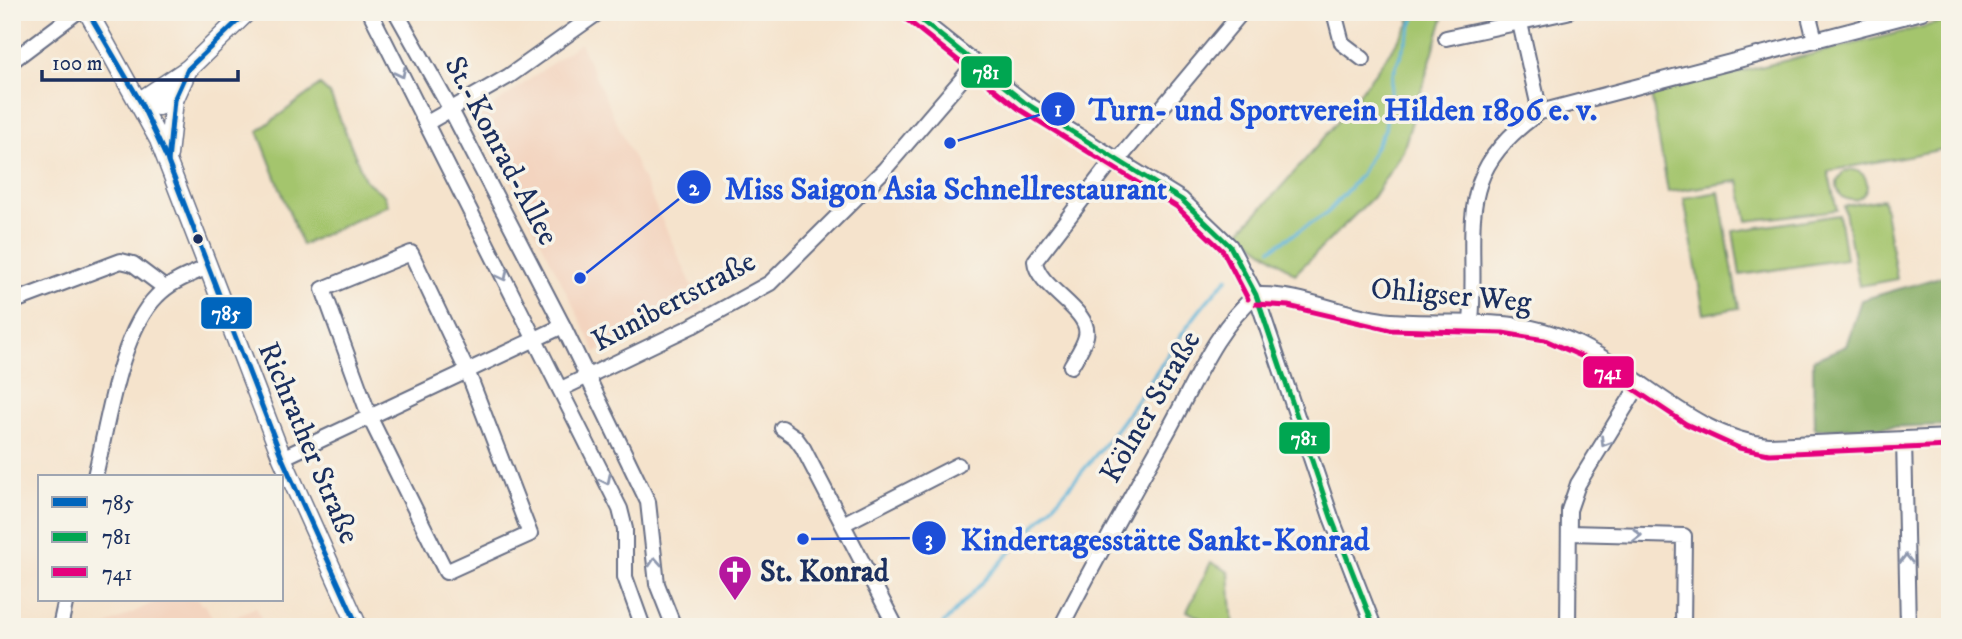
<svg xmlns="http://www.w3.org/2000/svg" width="1962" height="639" viewBox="0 0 1962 639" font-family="'IM FELL DW Pica',serif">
<rect width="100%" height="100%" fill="#f7f3e8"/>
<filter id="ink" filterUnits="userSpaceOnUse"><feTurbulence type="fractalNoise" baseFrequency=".0143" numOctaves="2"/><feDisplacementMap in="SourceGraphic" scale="14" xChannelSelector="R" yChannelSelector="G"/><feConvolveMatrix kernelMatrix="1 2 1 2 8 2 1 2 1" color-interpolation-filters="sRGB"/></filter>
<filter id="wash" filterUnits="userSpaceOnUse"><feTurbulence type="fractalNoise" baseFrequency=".00686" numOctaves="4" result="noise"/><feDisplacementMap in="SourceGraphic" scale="28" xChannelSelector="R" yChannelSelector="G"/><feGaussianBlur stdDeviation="1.57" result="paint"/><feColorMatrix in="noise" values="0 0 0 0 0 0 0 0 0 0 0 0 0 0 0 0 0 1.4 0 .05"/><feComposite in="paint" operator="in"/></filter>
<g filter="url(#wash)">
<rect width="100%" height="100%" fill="#f5e3cc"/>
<g fill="#f3d4bf">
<polygon points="580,43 703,309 596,352 479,116"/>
<polygon points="161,599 198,599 201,605 205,604 216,626 256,607 265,627 103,627"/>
</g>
<g fill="#a4c56d" stroke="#607a66" stroke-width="2">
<path d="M 1407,12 L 1445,12 L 1403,151 L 1373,197 L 1295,274 L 1239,232 C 1302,167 1359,99 1410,23 Z"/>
<polygon points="1950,20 1950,148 1828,171 1837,210 1747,221 1739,181 1668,192 1651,94"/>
<polygon points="320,85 330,94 365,180 384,195 388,205 302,245 258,131"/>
<circle cx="1852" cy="185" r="15"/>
<polygon points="1719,192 1739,308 1704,314 1684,198"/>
<polygon points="1883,199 1897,279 1859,286 1844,206"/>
<polygon points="1839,215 1846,259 1740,275 1733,231"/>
<polygon points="1211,562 1229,572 1233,627 1209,623 1187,611"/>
</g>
<polygon fill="#83aa60" stroke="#4f6c5f" stroke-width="2" points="1950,274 1950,425 1814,429 1813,360 1846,346 1861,300"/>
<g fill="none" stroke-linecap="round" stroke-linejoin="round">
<g stroke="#5cb3d8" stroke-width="3.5">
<polyline points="1271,249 1327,213 1360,176 1385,129 1393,74 1417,12"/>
<path d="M 940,627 C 1002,561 1062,500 1117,428 C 1155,379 1184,322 1228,278"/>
</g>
</g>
</g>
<g filter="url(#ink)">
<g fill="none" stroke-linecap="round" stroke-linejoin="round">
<g stroke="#676e84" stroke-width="18">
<g id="minor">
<polyline points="370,12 620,509 625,529 625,577 643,627"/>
<polyline points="396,12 451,110 563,326 648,502 657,584 674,627"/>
<polyline points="911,12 1024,102 1182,200 1230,246 1256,295 1331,517 1374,627"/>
<polyline points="1334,12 1342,43 1363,59"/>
<polyline points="1808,12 1815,40"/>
<polyline points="1520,23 1540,112"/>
<polyline points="1446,38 1567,12"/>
<polyline points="12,61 77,12"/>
<polyline points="427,123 509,76 599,12"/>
<polyline points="1119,159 1242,12"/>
<polygon points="411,253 468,373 530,534 446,572 370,418 323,289"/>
<path d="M 1256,295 C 1302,293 1344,317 1391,321 C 1450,326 1513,314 1569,340 C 1638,370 1692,438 1769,445 L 1950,437"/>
<polyline points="12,302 121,261 133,264 165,288"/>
<path d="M 1471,322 C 1479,228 1449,175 1540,112 L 1922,12"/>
<path d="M 1071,366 C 1076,357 1084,346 1086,336 C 1092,310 1037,288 1035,261 L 1115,157"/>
<polyline points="561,389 692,326 770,283 884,170 974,65"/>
<polyline points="782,428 795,437 803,448 896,627"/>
<polyline points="1904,439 1908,627"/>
<polyline points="282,458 563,326"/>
<path d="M 95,476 C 108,424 119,334 157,296 C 171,281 190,275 208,267"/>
<polyline points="843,524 958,465"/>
<polyline points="1569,533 1684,536 1683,627"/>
<polyline points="60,627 66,599"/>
<path d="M 1061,627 C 1095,560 1132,495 1169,429 C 1194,384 1216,328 1256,295"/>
<polyline points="1568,627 1569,510 1578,484 1640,383"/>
</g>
</g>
<g stroke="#676e84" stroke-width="21">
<g id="major">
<polyline points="88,12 159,140 282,458 358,627"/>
<polyline points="140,101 188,69 247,12"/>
<polyline points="140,101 158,106 174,100 188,69"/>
<polyline points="168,155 174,100"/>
</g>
</g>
<use href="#minor" stroke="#fff" stroke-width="14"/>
<use href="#major" stroke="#fff" stroke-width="18"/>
<g stroke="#f7f3e8" stroke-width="10">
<g id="bus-1">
<polyline points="88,12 140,101 168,161"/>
<polyline points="247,12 188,69 174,100 168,162 282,458 358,627"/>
</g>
</g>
<g stroke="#f7f3e8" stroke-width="10">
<polyline id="bus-2" points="911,12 1024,102 1182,200 1230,246 1256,295 1331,517 1374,627"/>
</g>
<g stroke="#f7f3e8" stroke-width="10">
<g id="bus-3">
<polyline points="906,19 1019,109 1177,207 1223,251 1248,299"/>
<polyline points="1256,304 1288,306 1390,330 1503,333 1545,340 1590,360 1686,424 1739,448 1769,454 1950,446"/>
</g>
</g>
<use href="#bus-1" stroke="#0065bd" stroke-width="5"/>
<use href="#bus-2" stroke="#00a651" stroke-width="5"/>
<use href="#bus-3" stroke="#e5007d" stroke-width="5"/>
</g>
<defs><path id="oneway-chevron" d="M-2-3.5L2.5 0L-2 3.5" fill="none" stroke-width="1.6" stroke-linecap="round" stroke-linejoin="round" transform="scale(1.75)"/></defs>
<g stroke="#8d97ae">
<use href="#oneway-chevron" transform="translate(401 73) rotate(63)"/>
<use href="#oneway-chevron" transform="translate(503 276) rotate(63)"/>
<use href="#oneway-chevron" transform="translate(1605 442) rotate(122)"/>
<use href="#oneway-chevron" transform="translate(606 480) rotate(64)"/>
<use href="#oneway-chevron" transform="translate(1637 535) rotate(1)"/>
<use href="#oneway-chevron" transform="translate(1906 559) rotate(-91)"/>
<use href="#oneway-chevron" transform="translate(655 562) rotate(-94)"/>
</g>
</g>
<defs>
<g id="church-pin" transform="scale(1.75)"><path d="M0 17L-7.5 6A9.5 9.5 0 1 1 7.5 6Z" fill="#b5179e" stroke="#f7f3e8"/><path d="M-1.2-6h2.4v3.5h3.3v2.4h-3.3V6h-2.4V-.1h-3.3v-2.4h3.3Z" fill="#fff"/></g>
</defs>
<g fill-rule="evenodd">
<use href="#church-pin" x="735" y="572"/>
</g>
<circle fill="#1b2f5e" stroke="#f7f3e8" stroke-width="2.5" cx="198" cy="239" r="6"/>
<g text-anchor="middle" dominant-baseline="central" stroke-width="7" stroke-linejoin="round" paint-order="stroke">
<g font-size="30" fill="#1b2f5e" stroke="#f7f3e8">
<text transform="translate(501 151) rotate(62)">St.-Konrad-Allee</text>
<text transform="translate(1451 296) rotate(5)">Ohligser Weg</text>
<text transform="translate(674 302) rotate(-28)">Kunibertstraße</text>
<text transform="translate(1151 407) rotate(-60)">Kölner Straße</text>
<text transform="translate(308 443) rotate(67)">Richrather Straße</text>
</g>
<g font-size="30" font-weight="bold" fill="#1b2f5e" stroke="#f7f3e8" text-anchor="start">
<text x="760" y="572">St. Konrad</text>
</g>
</g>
<path fill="none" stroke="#1d4ed8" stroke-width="2.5" d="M950 143L1058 109M580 278L694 187M803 539L929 538"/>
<g fill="#1d4ed8" stroke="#f7f3e8" stroke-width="2.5">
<circle cx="950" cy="143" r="7"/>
<circle cx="580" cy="278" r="7"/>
<circle cx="803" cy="539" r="7"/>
<circle cx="1058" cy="109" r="18"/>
<circle cx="694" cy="187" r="18"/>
<circle cx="929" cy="538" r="18"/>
</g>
<g font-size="21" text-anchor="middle" font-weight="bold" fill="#fff">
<text x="1058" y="116">1</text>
<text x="694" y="195">2</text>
<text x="929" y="546">3</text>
</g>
<g font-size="32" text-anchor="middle" font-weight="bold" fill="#1d4ed8" stroke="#f7f3e8" stroke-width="7" stroke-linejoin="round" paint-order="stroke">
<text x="1343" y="120">Turn- und Sportverein Hilden 1896 e. v.</text>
<text x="946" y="199">Miss Saigon Asia Schnellrestaurant</text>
<text x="1165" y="550">Kindertagesstätte Sankt-Konrad</text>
</g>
<g stroke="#f7f3e8" stroke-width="2.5">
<rect x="960" y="55" width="53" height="34" rx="7" fill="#00a651"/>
<rect x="200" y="296" width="53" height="34" rx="7" fill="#0065bd"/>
<rect x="1582" y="355" width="53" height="34" rx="7" fill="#e5007d"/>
<rect x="1278" y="421" width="53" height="34" rx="7" fill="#00a651"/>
</g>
<g font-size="19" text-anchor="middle" font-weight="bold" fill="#fff">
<text x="986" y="79">781</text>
<text x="226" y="320">785</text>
<text x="1608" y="379">741</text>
<text x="1304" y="445">781</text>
</g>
<rect width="1962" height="639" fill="none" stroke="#f7f3e8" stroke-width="42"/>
<rect x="38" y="475" width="245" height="126" fill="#f7f3e8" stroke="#9fa5b1" stroke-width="2"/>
<rect x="52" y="497" width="35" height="10" fill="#0065bd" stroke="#9fa5b1" stroke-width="2"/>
<text x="102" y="510" font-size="21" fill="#1b2f5e">785</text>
<rect x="52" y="532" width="35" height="10" fill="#00a651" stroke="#9fa5b1" stroke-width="2"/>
<text x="102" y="544" font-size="21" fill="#1b2f5e">781</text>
<rect x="52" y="567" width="35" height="10" fill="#e5007d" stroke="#9fa5b1" stroke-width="2"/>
<text x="102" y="580" font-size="21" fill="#1b2f5e">741</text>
<path d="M42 70v10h196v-10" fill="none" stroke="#1b2f5e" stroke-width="3.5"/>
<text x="52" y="70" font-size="21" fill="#1b2f5e" stroke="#f7f3e8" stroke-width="5" paint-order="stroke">100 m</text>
</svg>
